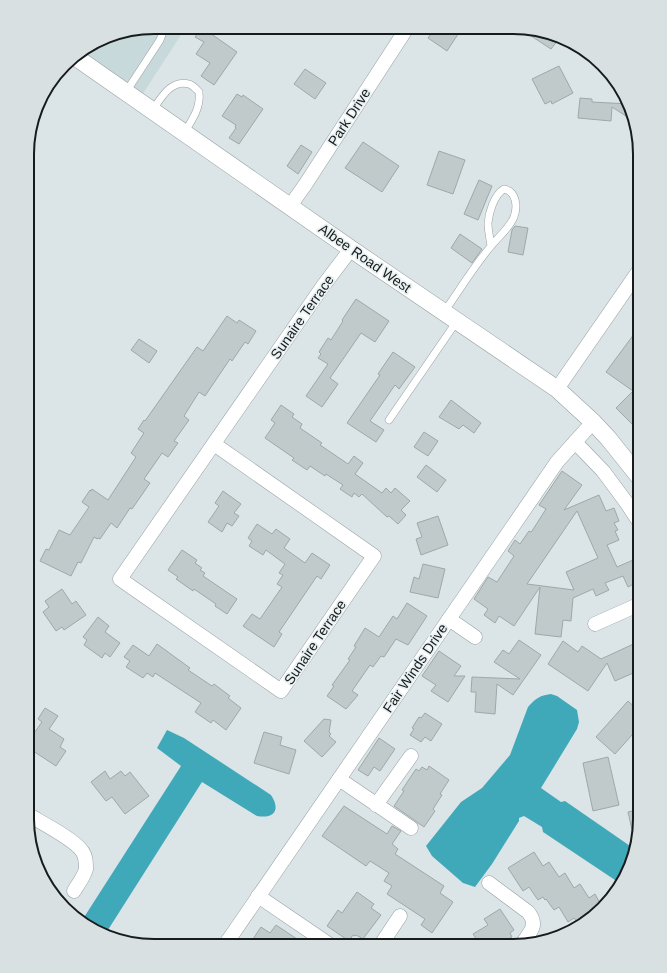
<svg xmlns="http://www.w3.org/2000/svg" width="667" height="973" viewBox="0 0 667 973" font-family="Arial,sans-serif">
<rect width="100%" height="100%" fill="#dbe4e6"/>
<polygon fill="#c7d9db" points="154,27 186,27 142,95 81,52 113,34"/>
<g fill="#40a9b9">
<path d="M 551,694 L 557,696 L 577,710 L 579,722 L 577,729 L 541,788 L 561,802 L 565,801 L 633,848 L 621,881 L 619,880 L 615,880 L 543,832 L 542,827 L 524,816 L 519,818 L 519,821 L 492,864 L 475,887 L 463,883 L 432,856 L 426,846 L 461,802 L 482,788 L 510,755 L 528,707 C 536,698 539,696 551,694 Z"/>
<path d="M 167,730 L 184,738 L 271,795 C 281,810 274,819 257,816 L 202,782 L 106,933 L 83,924 L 81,922 L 181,766 L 157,748 Z"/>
</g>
<g fill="#c1cacb" stroke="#9fa8a9" fill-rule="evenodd">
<polygon points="202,27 214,27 210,33 237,52 214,85 201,76 210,63 196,54 204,42 195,37"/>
<polygon points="435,28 462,28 447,51 428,38"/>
<polygon points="523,28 530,28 558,40 551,49 522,30"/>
<polygon points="559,66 573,93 552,104 551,101 545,104 532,79"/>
<polygon points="305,69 326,83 315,99 294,84"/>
<polygon points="237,94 242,97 243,95 263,109 239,144 229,138 236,128 235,127 236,125 222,116"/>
<polygon points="580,98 592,99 592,102 629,104 632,120 612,107 611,121 578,118"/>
<polygon points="363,142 399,166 382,192 345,168"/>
<polygon points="301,145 312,152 298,174 287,166"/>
<polygon points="439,151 465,160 453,194 427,185"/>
<polygon points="479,180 492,186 478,220 464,214"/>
<polygon points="515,226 528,228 523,255 508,252 512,230"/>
<polygon points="460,234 482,249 472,263 451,248"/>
<polygon points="356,299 389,321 375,342 361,333 330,378 338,384 322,407 306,396 328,364 318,358 321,354 319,352 328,338 331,340 343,321 342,320"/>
<polygon points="227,316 237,323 239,320 256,331 248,344 245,342 232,361 230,359 205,396 199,392 184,416 189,420 174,441 178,443 168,457 162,453 144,479 150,483 132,509 130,508 117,528 111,523 100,539 98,538 97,539 94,537 81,563 78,562 71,576 40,561 46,549 49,550 59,530 70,535 89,507 82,502 90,490 91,491 92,489 108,500 136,457 131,453 144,433 138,429 144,420 145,421 197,347 203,351"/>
<polygon points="640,326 640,432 616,408 633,391 606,372"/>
<polygon points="139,339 157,351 149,363 131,350"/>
<polygon points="393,352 415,367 399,389 395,385 370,421 384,430 376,442 347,423 380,375 378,374"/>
<polygon points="451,400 481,423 474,433 463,425 459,429 439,417"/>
<polygon points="281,405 294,414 292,417 302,424 300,428 322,443 320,445 348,464 354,456 363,463 355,474 382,493 386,488 391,493 395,488 410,501 401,510 406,515 398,524 389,516 387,517 362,494 359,497 354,493 352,497 340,489 343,485 326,474 325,476 310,466 307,470 292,460 294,458 265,438 275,423 271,420"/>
<polygon points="424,432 438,441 428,456 414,447"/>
<polygon points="426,465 446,480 437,492 417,477"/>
<path d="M 562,471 L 582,485 L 564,510 L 599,495 L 606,511 L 614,508 L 619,521 L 614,523 L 618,530 L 615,531 L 619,540 L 607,545 L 617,567 L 640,557 L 640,581 L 628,587 L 623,576 L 605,583 L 609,590 L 596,596 L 593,589 L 573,598 L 571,621 L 563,620 L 561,637 L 535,634 L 540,587 L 514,626 L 499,616 L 495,623 L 484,615 L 488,609 L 474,599 L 488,577 L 497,582 L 514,556 L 508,551 L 515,540 L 520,544 L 529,531 L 531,532 L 532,531 L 546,509 L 539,505 ZM 577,511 L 598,558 L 566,572 L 574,590 L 527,584 Z"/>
<polygon points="223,491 241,504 234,513 239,516 232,526 227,523 222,532 208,522 219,506 215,503"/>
<polygon points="438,516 448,545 421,555 416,539 422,537 417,523"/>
<polygon points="257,524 272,534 276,529 290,539 284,548 305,563 312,553 330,565 321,579 317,576 279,632 282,634 274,647 243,626 252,614 260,619 282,587 277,584 283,575 279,573 285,564 266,550 263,555 249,546 252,541 248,538"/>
<polygon points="182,550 197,560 195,563 202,568 200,570 205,573 203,576 237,599 227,614 215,606 216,604 194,589 193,591 176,579 178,577 168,570"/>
<polygon points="423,564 445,569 438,598 410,592 414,577 419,579"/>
<polygon points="62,589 72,604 76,601 86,615 64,630 62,627 56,631 43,612 49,607 45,601"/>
<polygon points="407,603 427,616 408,645 396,639 384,657 381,656 373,667 370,665 352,691 358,695 346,709 327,696 334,686 332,685 350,660 348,659 356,647 354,646 365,628 379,637 393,616 397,619"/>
<polygon points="98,617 109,626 105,632 120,643 110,657 105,653 102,658 84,645 87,640 83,637"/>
<polygon points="519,640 541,655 513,695 497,684 495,714 475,712 476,692 471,692 472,677 520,679 494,662 503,650 509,654"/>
<polygon points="563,641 578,652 582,646 601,659 640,641 640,670 615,681 607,663 588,691 548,664"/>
<polygon points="157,644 190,668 188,670 212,686 214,684 230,696 228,698 241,708 226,730 213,720 211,723 195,712 201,703 155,673 153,677 147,673 143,678 126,667 130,661 124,657 133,645 149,656"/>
<polygon points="439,651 461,666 454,676 465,676 448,702 431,691 436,685 422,676"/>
<polygon points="628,701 640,712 640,726 615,754 596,737"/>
<polygon points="45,708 58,716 49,729 64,739 60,747 66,751 56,766 27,747 27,743 42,722 38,719"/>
<polygon points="425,713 442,724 431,741 425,737 421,742 410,735 414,729 412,728 419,717 421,718"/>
<polygon points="324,719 331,720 329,732 331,734 329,736 336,742 322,757 304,741"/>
<polygon points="264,732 282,737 280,745 296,750 289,774 254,763"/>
<polygon points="379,738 395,749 380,771 374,767 368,776 358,770"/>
<polygon points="608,757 619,805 593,811 583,763"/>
<polygon points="429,766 449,780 440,794 442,795 433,809 435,811 424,827 394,806 404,791 402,790 416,769 419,771 422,767 427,770"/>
<polygon points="105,771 110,779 121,771 125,776 130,772 149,796 125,814 112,797 106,801 91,782"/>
<polygon points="344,806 387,834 392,826 401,831 392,844 398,849 395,854 444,886 440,893 453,902 432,933 421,925 425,919 387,894 392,886 384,881 389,873 370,861 366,866 322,836"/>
<polygon points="640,809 640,828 635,843 628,812"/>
<polygon points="534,852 543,866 549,862 559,877 565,873 574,888 580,884 589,898 595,894 601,905 582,922 581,919 577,922 574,918 568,922 559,907 554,910 546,899 545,900 543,897 538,900 529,887 523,891 508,868"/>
<polygon points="357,892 374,904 371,908 381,915 363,939 356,935 355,936 353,935 349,941 327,926 338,910 342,913"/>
<polygon points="500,909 514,930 510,933 512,937 508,939 512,946 481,946 473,934 488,925 484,919"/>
<polygon points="276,925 297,939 293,945 249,945 261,927 270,933"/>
</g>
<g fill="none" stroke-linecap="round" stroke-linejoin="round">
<g stroke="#98a0a1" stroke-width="8">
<g id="service">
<polyline points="126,92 160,40 163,32 163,27"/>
<path d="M 152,111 C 161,98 171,79 189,84 C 193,85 197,90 199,92 C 201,108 192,120 184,133"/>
<path d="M 444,312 C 459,291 474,266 491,246 C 499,236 509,229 514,217 C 518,206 516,191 504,189 C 494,195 489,212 488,223 C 488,230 490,239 491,246"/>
<polyline points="389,420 457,321"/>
<polyline points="310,945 317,937"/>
</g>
</g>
<g stroke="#98a0a1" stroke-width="15">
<g id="minor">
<polyline points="290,206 305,185 407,28"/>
<polyline points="557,389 640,269"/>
<polyline points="575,442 603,471 626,502 640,523"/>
<polyline points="214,444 374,556 281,691 120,579 323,286 351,249"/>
<polyline points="449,619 475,637"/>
<polyline points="595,624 640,604"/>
<polyline points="339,779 411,828"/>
<polyline points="376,805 411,756"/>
<path d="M 27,814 C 40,822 74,839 82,851 C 86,856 86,863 86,869 C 84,877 78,884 74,891"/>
<path d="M 489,883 L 528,912 C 539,925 530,932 522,944"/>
<polyline points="258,896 330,945"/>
<polyline points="225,945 557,462 593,422"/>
<polyline points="380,946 400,916"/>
</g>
</g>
<g stroke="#98a0a1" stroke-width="18">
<polyline id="tertiary" points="74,56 351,249 557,389 593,422 608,438 640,478"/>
</g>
<use href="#service" stroke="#fff" stroke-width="7"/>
<use href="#minor" stroke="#fff" stroke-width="14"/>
<use href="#tertiary" stroke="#fff" stroke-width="17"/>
</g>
<g text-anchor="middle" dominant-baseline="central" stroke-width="3.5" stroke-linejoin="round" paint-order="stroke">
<g font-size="14" fill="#181b1b" stroke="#e9f1f3">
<text transform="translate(349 117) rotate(-57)">Park Drive</text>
<text transform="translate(365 258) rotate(35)">Albee Road West</text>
<text transform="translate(302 317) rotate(-55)">Sunaire Terrace</text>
<text transform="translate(315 642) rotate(-56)">Sunaire Terrace</text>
<text transform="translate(415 668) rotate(-56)">Fair Winds Drive</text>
</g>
</g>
<path d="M0 0H667V973H0ZM154 34H513A120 120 0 0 1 633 154V819A120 120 0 0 1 513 939H154A120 120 0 0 1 34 819V154A120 120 0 0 1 154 34Z" fill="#d8e0e2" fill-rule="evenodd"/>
<path fill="none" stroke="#181b1b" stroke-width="2" d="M154 34H513A120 120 0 0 1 633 154V819A120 120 0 0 1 513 939H154A120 120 0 0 1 34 819V154A120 120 0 0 1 154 34Z"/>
</svg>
